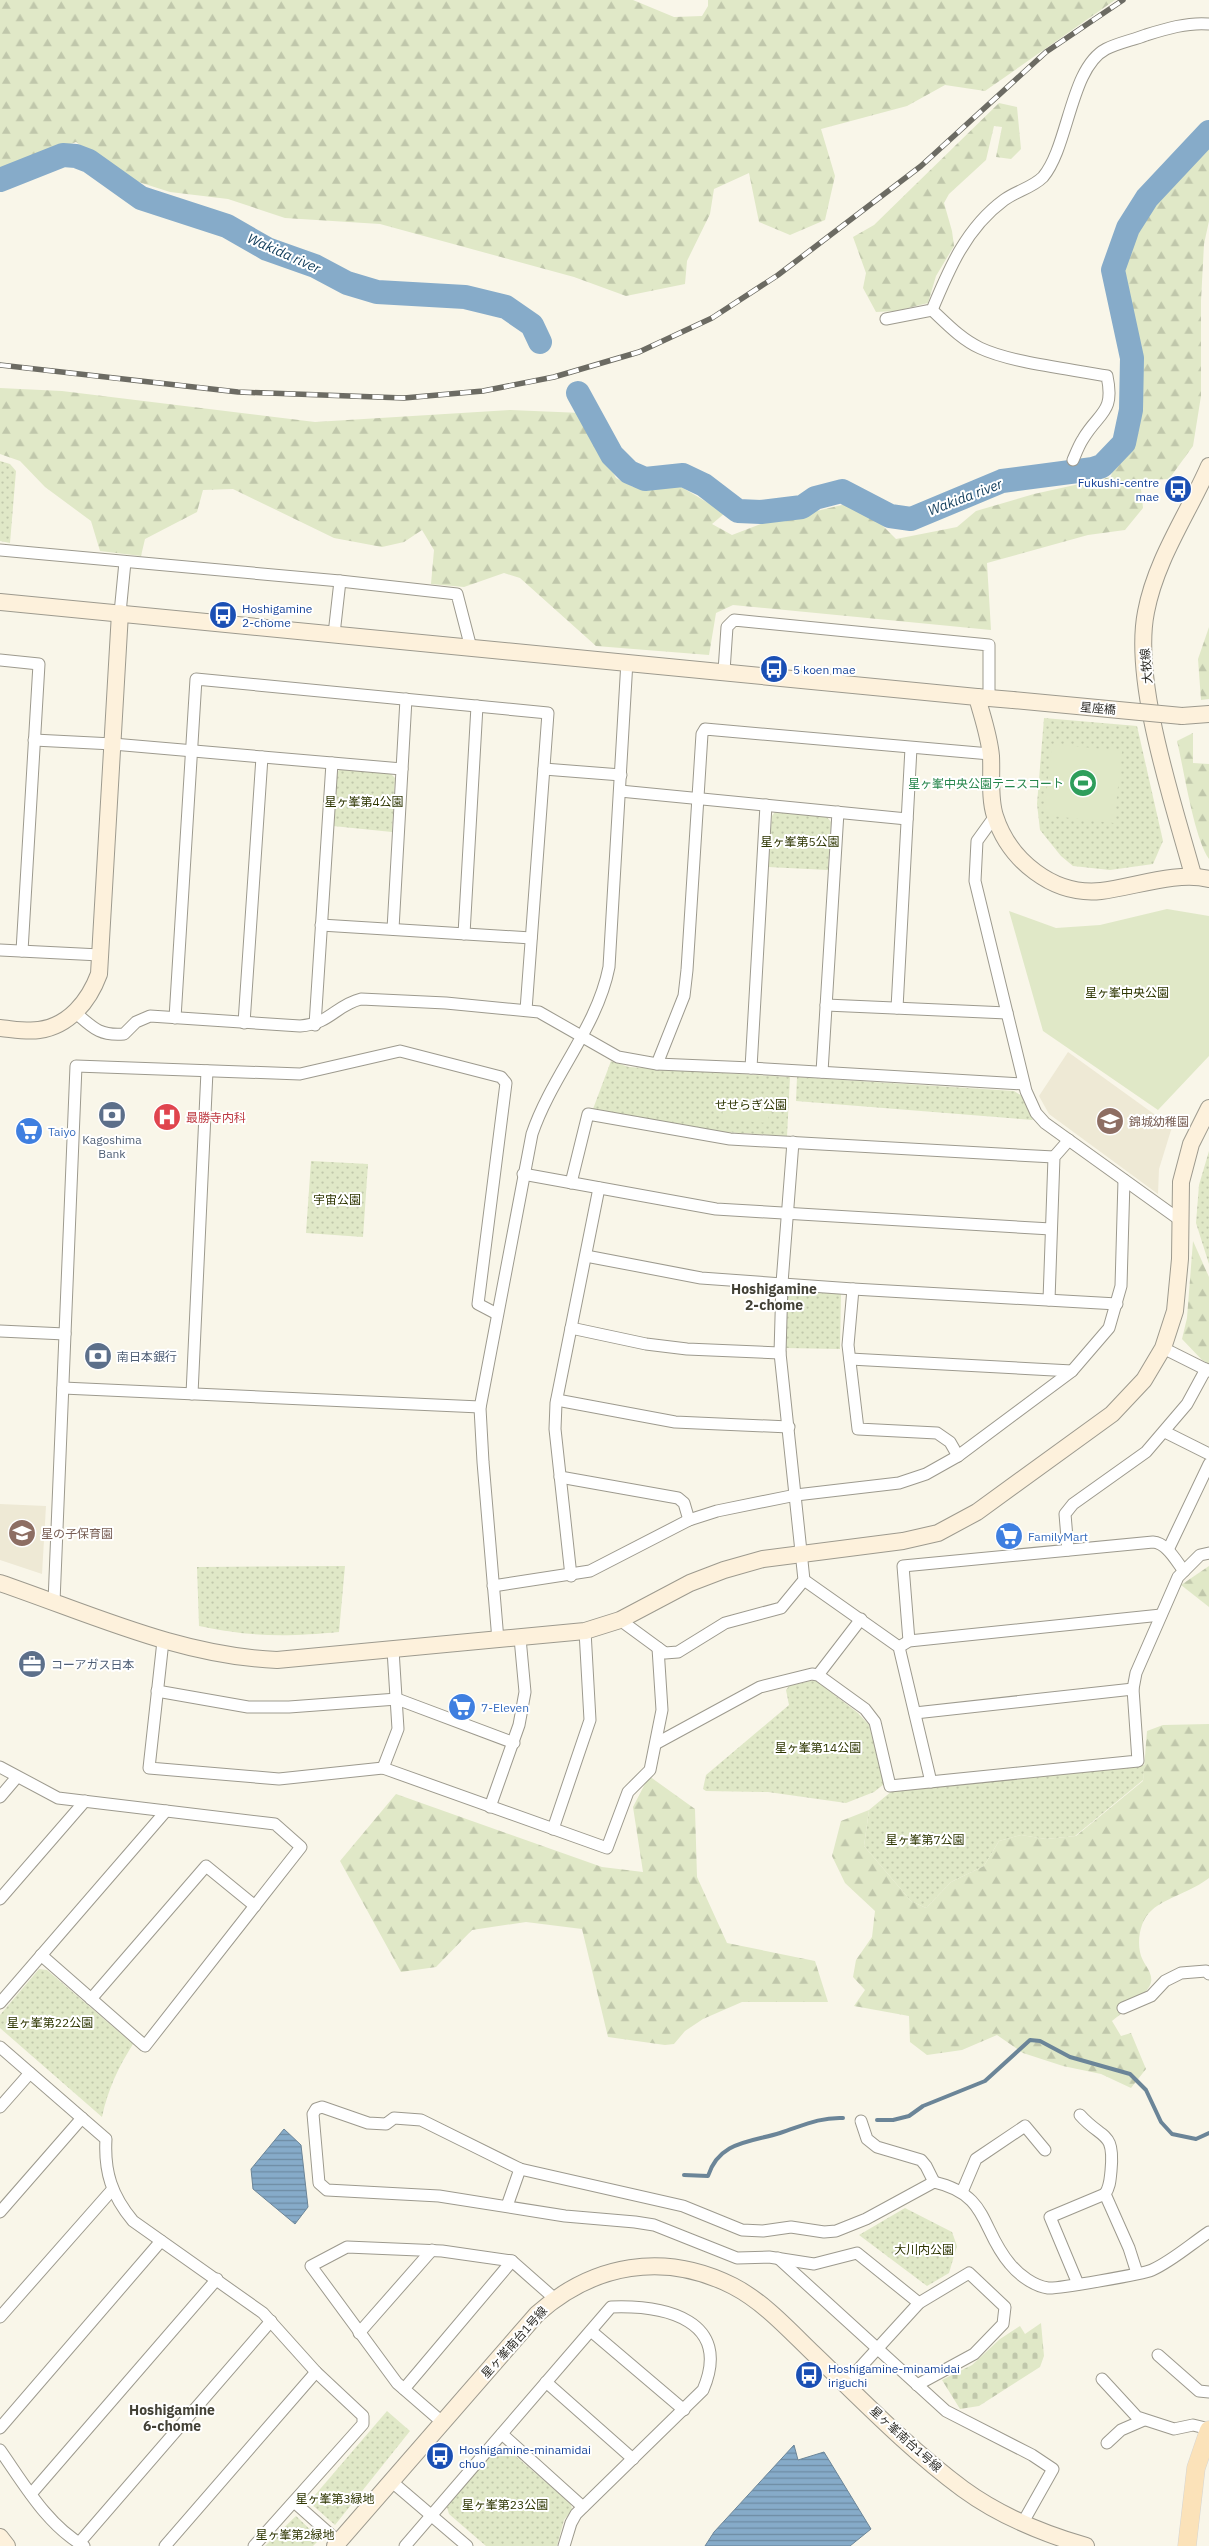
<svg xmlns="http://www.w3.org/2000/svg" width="1209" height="2546" viewBox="0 0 1209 2546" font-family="'IBM Plex Sans','Noto Sans JP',sans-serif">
<defs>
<pattern id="green-dots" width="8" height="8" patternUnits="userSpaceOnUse" patternTransform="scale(1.25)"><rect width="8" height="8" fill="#e0e8c7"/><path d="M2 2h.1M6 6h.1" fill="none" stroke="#c0c7ab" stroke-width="1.8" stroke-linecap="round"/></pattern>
<pattern id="forest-firs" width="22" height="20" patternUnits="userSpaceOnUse" patternTransform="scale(1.25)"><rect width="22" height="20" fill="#e0e8c7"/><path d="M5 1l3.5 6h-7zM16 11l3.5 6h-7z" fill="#c0c7ab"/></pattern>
<pattern id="cemetery-stones" width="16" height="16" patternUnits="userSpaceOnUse" patternTransform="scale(1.25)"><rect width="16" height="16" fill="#e0e8c7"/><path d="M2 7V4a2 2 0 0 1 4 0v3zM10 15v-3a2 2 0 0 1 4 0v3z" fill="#c0c7ab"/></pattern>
<pattern id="water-rules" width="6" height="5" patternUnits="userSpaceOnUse" patternTransform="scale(1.25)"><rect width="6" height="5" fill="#86abc9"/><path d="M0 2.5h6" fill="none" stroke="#6e8ba3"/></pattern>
</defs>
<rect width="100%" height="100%" fill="#f9f6e9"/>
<g fill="#eee9d5">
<polygon points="1068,1052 1172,1127 1159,1169 1158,1194 1049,1114 1039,1096"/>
<polygon points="0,1504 46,1506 42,1574 0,1560"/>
</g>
<g fill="url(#green-dots)">
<polygon points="0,461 10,464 16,471 10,543 0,541"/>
<polygon points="1044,718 1137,726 1163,841 1153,864 1110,870 1073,866 1061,856 1040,830 1037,804"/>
<polygon points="340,769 390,773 395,778 392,832 333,826 336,774"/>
<polygon points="775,812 827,817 831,822 828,870 768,867 772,816"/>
<polygon points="611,1061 629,1067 790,1077 787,1136 707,1131 593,1109"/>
<polygon points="797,1077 1014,1091 1022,1096 1033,1120 796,1101"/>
<polygon points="1209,1151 1209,1264 1196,1223 1199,1185"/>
<polygon points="311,1161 368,1164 363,1237 306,1233"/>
<polygon points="785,1292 841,1293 840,1349 784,1348"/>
<path d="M 345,1566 L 339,1632 C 286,1637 251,1637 199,1626 L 197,1567 Z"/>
<polygon points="815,1680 858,1713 869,1725 884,1784 874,1792 846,1803 768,1792 706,1791 703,1789 706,1775 789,1705 786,1690 789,1686"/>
<polygon points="1145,1765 1143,1780 1075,1836 1046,1839 1021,1835 999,1841 984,1866 951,1882 926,1908 911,1901 864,1846 869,1810 892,1791"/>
<path d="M 39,1969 L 47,1970 L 133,2044 C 118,2068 108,2089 102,2117 L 0,2028 L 0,2015 Z"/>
<polygon points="905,2208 952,2232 957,2246 949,2273 927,2286 859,2235"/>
<polygon points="387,2411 410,2431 335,2525 309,2502"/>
<polygon points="497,2447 505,2447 571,2504 572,2510 564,2520 557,2546 486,2546 449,2514 447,2507"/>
<polygon points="296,2516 320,2539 313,2546 265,2546"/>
</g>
<g fill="url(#forest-firs)">
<polygon points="0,0 633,0 674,17 702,16 708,6 708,0 1115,0 985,91 945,85 907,106 821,129 835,176 825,220 790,235 759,222 749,173 714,189 710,214 687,261 685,284 626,296 574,277 380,224 285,218 228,199 170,192 126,178 76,142 0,170"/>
<polygon points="999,103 1017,107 1021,149 1011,159 996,157 1002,127 994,126 986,160 949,194 944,203 952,231 954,246 936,276 928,303 896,311 876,312 863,288 866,273 853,237 874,225"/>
<polygon points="1209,125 1209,221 1204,244 1201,301 1201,396 1193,446 1169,479 1140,480 1143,508 1125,530 1088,535 987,563 991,630 733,605 716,613 709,655 596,646 520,578 504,573 464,587 431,584 434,550 422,530 404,542 382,547 334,538 233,489 203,490 197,512 145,539 141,556 100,551 91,521 45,487 20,461 0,454 0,388 62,391 315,422 510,410 582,413 616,478 633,487 673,482 725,513 712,524 732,535 779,517 796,516 846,504 876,519 896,539 957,527 976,511 1034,494 1111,477 1132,370 1110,303 1109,249 1134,198 1189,162"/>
<polygon points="1209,627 1209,699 1201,700 1198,659"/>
<path d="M 1193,733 L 1193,763 L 1209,764 L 1209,859 C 1194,838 1184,770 1177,741 Z"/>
<polygon points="1193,1241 1209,1277 1209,1364 1202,1360 1182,1339 1187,1318"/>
<polygon points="1209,1566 1209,1607 1181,1585"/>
<path d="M 1209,1724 L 1209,1878 C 1193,1891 1165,1898 1152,1910 C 1141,1919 1137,1938 1140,1952 C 1142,1965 1157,1974 1149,1987 C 1140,2001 1124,2011 1112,2021 L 1121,2036 L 1131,2033 L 1146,2069 L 1131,2088 L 1101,2074 L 1063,2066 L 1023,2053 L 997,2035 L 962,2050 L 927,2055 L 910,2042 L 909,2016 L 854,2006 L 865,1990 L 853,1977 L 856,1960 L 872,1937 L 875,1911 L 845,1883 L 832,1856 L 841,1821 L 869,1810 L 864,1846 L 911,1901 L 926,1908 L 951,1882 L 984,1866 L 999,1841 L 1021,1835 L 1046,1839 L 1076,1836 L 1143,1781 L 1147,1731 L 1163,1725 Z"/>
<polygon points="649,1776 695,1809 697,1877 727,1943 815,1961 828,2002 742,2002 703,2019 685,2031 674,2044 665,2045 608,2037 582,1929 526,1922 472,1930 436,1967 401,1972 340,1861 396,1794 602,1867 643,1872 633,1807"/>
</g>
<polygon fill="url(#cemetery-stones)" points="1041,2323 1044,2356 1040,2367 979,2406 960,2409 942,2380 972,2365 1000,2339 1020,2326 1025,2334"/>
<g fill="#e0e8c7">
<polygon points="1052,744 1122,751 1114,823 1044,815"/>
<polygon points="1167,909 1209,916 1209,1056 1158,1110 1043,1031 1009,911 1056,928 1100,925"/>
<polygon points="724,1098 770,1101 768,1123 722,1119"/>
</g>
<g fill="url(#water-rules)" stroke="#6b8598">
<polygon points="284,2129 301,2145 308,2207 295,2224 253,2189 251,2169"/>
<polygon points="794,2445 798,2460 824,2452 871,2529 850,2546 705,2546 714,2532"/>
</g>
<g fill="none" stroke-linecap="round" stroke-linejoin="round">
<g stroke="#6b8598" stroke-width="4">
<polyline points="877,2120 893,2120 909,2116 923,2106 985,2081 1030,2040 1040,2041 1070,2057 1130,2074 1146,2090 1161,2122 1172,2134 1196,2139 1209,2133"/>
<path d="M 684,2175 L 708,2176 C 719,2141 751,2142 780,2133 C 802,2126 819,2117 843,2118"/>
</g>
<g stroke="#86abc9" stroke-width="24">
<polyline points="0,180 63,155 76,156 89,161 141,198 227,226 267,249 315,266 347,283 377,292 465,297 506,307 532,325 540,342"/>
<polyline points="578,393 612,455 629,472 645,479 683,475 704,485 738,511 761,512 802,507 815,498 842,491 890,516 911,519 1002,481 1093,469 1102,466 1124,443 1131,410 1132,358 1113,270 1128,228 1147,198 1209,132"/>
</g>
<g stroke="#9d9a8e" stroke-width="13">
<g id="street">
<path d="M 932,310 C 947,324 961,339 980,348 C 1012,363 1071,369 1107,376 C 1115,413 1099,412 1083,439 C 1079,445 1076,453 1073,460"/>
<path d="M 886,319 L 932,310 C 949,269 966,228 1004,200 C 1016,191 1032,188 1043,177 C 1069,146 1070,68 1106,49 C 1118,43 1133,40 1146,35 C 1165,29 1188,22 1209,24"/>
<polyline points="0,550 340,581 457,594 471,648"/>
<polyline points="120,613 125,562"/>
<polyline points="334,634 340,581"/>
<polyline points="0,660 39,664 22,951"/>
<polyline points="724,671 727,627 734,620 989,645 989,698"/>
<polyline points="34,740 113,744 402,769"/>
<polyline points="544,769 621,775"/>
<polyline points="620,791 907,819"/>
<polyline points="995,816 977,841 975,881 1026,1091 1036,1113 1045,1123 1180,1220"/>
<polyline points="321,925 531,938"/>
<polyline points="393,929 406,699"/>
<polyline points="464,934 477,706"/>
<polyline points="0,950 100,955"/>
<polyline points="826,1005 1007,1013"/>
<polyline points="897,1008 911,748"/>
<path d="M 76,1013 C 93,1028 100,1036 124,1034 L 136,1022 L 150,1016 L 300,1026 C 330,1024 336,1005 361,999 L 446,1003 L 539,1012 L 618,1057 L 657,1064 L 751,1068 L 1024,1084"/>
<polyline points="175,1018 196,679 548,713 526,1010"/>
<polyline points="244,1023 262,757"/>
<polyline points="315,1025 332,763"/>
<polyline points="657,1064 684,996 687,970 702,734 705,729 990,754"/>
<polyline points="751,1068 766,805"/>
<polyline points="822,1072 838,812"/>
<polyline points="523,1174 716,1209 1051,1229"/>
<polyline points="571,1183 588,1114 730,1139 1054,1157"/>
<polyline points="586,1256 701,1278 853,1289 1117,1304"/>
<polyline points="853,1289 848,1345 858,1429 937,1433 950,1442 958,1456"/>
<polyline points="1049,1300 1054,1157 1069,1140"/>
<polyline points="571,1328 646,1344 687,1349 780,1353"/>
<polyline points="0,1331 65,1334"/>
<polyline points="1163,1348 1209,1371"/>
<polyline points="850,1359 1072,1371"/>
<polyline points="63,1388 480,1407"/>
<polyline points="192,1394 207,1071"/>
<polyline points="557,1400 675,1422 789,1427"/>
<polyline points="1165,1432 1209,1454"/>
<polyline points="560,1477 678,1498 684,1503 689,1520"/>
<polyline points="1068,1550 1065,1514 1073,1504 1146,1452 1187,1404 1206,1369"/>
<polyline points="1168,1550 1209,1464"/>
<polyline points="571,1576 555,1429 556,1403 599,1188"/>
<polyline points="804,1580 899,1647 931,1782"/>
<polyline points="493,1586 590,1571 689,1520 717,1511 796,1495 899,1483 926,1474 958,1456 1072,1371 1109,1328 1121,1286 1124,1180"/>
<polyline points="54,1602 76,1066 300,1074 400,1051 501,1077 506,1083 478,1304 497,1314"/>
<polyline points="620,1620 665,1653 678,1652 725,1623 781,1608 804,1580 780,1353 782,1283 793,1142"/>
<path d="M 498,1640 L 483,1462 L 480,1408 L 532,1134 C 552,1075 597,1028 609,967 L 627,661"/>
<polyline points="163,1641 149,1768 279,1779 383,1768 607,1848 628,1792 650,1770 662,1710 658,1648"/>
<path d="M 909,1641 L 903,1566 L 1153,1542 C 1167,1543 1176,1561 1184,1571"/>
<polyline points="899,1647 909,1641 1161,1615"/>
<polyline points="818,1675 861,1619"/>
<polyline points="157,1691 248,1707 289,1707 397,1699 514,1743"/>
<polyline points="915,1713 1133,1689"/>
<polyline points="657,1743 760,1687 812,1674 818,1675 865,1709 875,1722 890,1786 1138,1761 1133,1689 1136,1673 1178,1577 1200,1555 1209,1553"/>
<polyline points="0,1767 58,1798 275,1824 301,1847 145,2046 41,1955"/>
<polyline points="383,1768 398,1729 393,1650"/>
<polyline points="0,1797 17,1777"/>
<polyline points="490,1807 519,1725 525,1692 520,1638"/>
<polyline points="553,1829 590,1720 585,1631"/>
<polyline points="0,1899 85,1801"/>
<polyline points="91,1999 206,1866 255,1906"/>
<polyline points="0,2003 166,1811"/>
<polyline points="1123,2008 1151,1996 1165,1981 1181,1973 1206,1971 1209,1974"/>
<path d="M 0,2047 L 106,2139 C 104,2172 112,2196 133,2221 L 263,2313 L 316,2372 L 363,2416 L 363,2424 L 254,2546"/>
<polyline points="0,2107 30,2073"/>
<path d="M 1080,2115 C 1102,2140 1115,2130 1111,2171 C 1110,2180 1110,2187 1105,2194"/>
<polyline points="861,2121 867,2139 877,2147 921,2160 926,2166 934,2182"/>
<polyline points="962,2192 976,2159 1025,2126 1045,2150"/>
<polyline points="507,2206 520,2169"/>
<polyline points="0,2212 82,2118"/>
<polyline points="778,2258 946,2411 1032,2455 1053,2469 1022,2524"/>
<polyline points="1078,2284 1050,2217 1105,2194 1129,2248 1137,2273"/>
<path d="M 919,2303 L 857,2253 L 814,2264 L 769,2257 L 737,2258 L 654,2225 L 635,2222 L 565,2216 L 439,2196 L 327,2190 L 319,2183 L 313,2114 L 316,2109 L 322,2107 L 368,2123 L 386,2124 L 394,2118 L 421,2120 L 520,2169 L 683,2206 L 742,2230 L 763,2231 L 791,2227 L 824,2232 L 836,2231 L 866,2219 L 934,2182 C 990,2195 980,2229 1010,2264 C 1019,2275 1034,2286 1048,2288 C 1057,2289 1143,2274 1152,2270 C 1172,2261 1191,2244 1209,2232"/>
<polyline points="0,2317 112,2190"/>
<polyline points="591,2331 684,2410"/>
<polyline points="359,2333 432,2250"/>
<polyline points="1158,2355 1199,2391 1209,2392"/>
<polyline points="1102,2379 1137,2417 1174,2429 1193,2425 1209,2429"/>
<polyline points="546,2382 633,2459"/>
<polyline points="845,2384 919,2303 969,2273 1005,2307 1003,2324 974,2354 917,2385"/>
<polyline points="404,2389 512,2261"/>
<polyline points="442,2422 397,2383 311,2266 347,2247 442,2251 512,2261 555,2299"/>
<polyline points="0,2428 161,2241"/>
<polyline points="502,2434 583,2507"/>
<polyline points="1107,2443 1121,2430 1144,2420"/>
<path d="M 0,2450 C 24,2484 47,2525 84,2546"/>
<polyline points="391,2481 467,2546"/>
<polyline points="31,2494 217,2279"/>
<polyline points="294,2502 339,2542"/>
<polyline points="79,2543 271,2321"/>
<polyline points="165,2546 316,2372"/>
<path d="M 405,2546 L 611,2307 C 665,2305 733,2320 703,2390 L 576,2514 L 571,2523 L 564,2546"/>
</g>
</g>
<g stroke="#9d9a8e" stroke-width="18">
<g id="secondary">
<path d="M 0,602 L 977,697 C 982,716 989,735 991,756 C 992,775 989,798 995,816 C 1009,860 1053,896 1101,891 C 1134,887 1177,871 1209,879"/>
<polyline points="977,697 1013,700"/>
<polyline points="1182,716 1209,714"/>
<path d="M 1193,875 C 1174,805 1132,682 1146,612 C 1156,559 1188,514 1209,466"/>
<path d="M 0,1028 C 12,1029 27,1032 39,1030 C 69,1026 89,1001 99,974 L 120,613"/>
<path d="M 0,1583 C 91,1614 180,1656 277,1660 L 585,1631 L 620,1620 L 690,1583 L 724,1570 L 763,1559 L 903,1541 L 938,1533 L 977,1512 L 1112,1414 L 1144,1380 L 1163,1348 L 1175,1311 L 1180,1259 L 1181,1182 L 1191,1144 L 1209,1108"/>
<polyline points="0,2537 7,2546"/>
<path d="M 335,2546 L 537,2314 C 593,2264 664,2251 733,2286 C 764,2302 789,2330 814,2354 C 862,2400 909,2449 963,2489 C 1000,2516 1041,2533 1086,2546"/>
</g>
</g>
<g stroke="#d5d5d4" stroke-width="19">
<polyline id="primary" points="1187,2546 1196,2468 1209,2430"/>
</g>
<use href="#street" stroke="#fff" stroke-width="11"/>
<use href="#secondary" stroke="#fdf1dc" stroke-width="16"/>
<use href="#primary" stroke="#fbe2b9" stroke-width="18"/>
<g stroke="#6c6b63" stroke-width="5.5">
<polyline id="rail" points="0,365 238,392 404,398 483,391 554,377 639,352 712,318 778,275 921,166 1046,52 1123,0"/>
</g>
<use href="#rail" stroke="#fff" stroke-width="4" stroke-dasharray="11" stroke-linecap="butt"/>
<g stroke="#9d9a8e" stroke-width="18" stroke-linecap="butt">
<polyline id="secondary-bridge" points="1013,700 1182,716"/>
</g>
<use href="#secondary-bridge" stroke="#fdf1dc" stroke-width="16"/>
</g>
<defs>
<g id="bus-disc" transform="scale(1.4375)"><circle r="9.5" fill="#1a4fb4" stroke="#fff"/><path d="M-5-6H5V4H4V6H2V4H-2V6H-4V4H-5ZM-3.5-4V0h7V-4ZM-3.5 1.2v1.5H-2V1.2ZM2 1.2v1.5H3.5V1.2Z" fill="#fff"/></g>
<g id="stadium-disc" transform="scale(1.4375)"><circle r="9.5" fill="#2e9e5b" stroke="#fff"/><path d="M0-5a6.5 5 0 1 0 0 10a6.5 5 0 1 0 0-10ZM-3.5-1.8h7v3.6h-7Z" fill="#fff"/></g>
<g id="bank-disc" transform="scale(1.4375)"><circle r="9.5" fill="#5c6f8a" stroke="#fff"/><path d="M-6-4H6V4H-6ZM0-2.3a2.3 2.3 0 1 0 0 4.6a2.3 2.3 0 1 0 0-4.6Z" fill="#fff"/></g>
<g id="hospital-disc" transform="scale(1.4375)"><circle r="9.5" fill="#e0444e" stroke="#fff"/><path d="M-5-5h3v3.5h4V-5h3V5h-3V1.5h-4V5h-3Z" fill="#fff"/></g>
<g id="school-disc" transform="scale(1.4375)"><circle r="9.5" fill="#8d6e63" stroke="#fff"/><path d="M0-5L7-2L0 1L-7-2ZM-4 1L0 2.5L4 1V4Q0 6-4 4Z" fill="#fff"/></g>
<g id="supermarket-disc" transform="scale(1.4375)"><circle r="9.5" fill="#3f7fe0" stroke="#fff"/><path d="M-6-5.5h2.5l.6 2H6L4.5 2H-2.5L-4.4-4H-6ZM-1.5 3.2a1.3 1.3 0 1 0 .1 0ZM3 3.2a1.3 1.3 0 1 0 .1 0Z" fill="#fff"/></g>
<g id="office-disc" transform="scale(1.4375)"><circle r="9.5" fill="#5c6f8a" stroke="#fff"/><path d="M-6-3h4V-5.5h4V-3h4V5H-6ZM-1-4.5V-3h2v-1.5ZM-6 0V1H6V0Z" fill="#fff"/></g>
</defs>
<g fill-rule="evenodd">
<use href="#bus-disc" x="1178" y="489"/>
<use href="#bus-disc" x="223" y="615"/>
<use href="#bus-disc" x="774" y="669"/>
<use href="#stadium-disc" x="1083" y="783"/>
<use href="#bank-disc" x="112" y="1115"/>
<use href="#hospital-disc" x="167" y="1117"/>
<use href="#school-disc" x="1110" y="1121"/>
<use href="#supermarket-disc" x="29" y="1131"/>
<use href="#bank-disc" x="98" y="1356"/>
<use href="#school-disc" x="22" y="1533"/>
<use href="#supermarket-disc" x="1009" y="1536"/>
<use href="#office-disc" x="32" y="1664"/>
<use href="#supermarket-disc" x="462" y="1707"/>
<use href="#bus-disc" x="809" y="2375"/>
<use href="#bus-disc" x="440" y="2456"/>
</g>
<g text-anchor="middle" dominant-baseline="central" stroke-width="4" stroke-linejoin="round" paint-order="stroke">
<g font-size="12" fill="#164399" stroke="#fff" text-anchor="start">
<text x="1159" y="482" text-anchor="end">Fukushi-centre<tspan x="1159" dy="14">mae</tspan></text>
<text x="242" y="608">Hoshigamine<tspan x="242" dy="14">2-chome</tspan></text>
<text x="793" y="669">5 koen mae</text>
<text x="828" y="2368">Hoshigamine-minamidai<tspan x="828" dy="14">iriguchi</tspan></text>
<text x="459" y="2449">Hoshigamine-minamidai<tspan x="459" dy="14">chuo</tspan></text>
</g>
<g font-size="12" fill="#2c2b26" stroke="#fff">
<text transform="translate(1146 666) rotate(-95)">大牧線</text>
<text transform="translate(1098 708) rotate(5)">星座橋</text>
<text transform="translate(514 2342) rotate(-48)">星ヶ峯南台1号線</text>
<text transform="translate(906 2439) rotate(42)">星ヶ峯南台1号線</text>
</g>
<g font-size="12" fill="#27864d" stroke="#fff" text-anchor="end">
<text x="1064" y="783">星ヶ峯中央公園テニスコート</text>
</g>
<g font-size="12" fill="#2d3500" stroke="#fff">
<text x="364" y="801">星ヶ峯第4公園</text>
<text x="800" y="841">星ヶ峯第5公園</text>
<text x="1127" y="992">星ヶ峯中央公園</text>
<text x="751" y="1104">せせらぎ公園</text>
<text x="337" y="1199">宇宙公園</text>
<text x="818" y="1747">星ヶ峯第14公園</text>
<text x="925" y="1839">星ヶ峯第7公園</text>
<text x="50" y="2022">星ヶ峯第22公園</text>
<text x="924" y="2249">大川内公園</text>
<text x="335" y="2498">星ヶ峯第3緑地</text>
<text x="505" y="2504">星ヶ峯第23公園</text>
<text x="295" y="2534">星ヶ峯第2緑地</text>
</g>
<g font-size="12" fill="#be3a42" stroke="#fff" text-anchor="start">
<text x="186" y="1117">最勝寺内科</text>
</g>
<g font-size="12" fill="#785e54" stroke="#fff" text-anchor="start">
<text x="1129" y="1121">錦城幼稚園</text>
<text x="41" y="1533">星の子保育園</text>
</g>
<g font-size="12" fill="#366cbe" stroke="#fff" text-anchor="start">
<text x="48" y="1131">Taiyo</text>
<text x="1028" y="1536">FamilyMart</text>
<text x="481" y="1707">7-Eleven</text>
</g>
<g font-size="12" fill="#4e5e75" stroke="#fff" text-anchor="start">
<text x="112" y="1139" text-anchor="middle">Kagoshima<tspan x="112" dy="14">Bank</tspan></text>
<text x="117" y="1356">南日本銀行</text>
<text x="51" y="1664">コーアガス日本</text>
</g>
<g font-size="14" font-style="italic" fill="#0d3a59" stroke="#fff">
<text transform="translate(284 253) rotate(24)">Wakida river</text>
<text transform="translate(965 497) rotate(-21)">Wakida river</text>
</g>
<g font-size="14" font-weight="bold" fill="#424035" stroke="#fff">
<text x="774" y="1289">Hoshigamine<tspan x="774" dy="16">2-chome</tspan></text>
<text x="172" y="2410">Hoshigamine<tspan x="172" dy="16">6-chome</tspan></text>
</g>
</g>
</svg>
